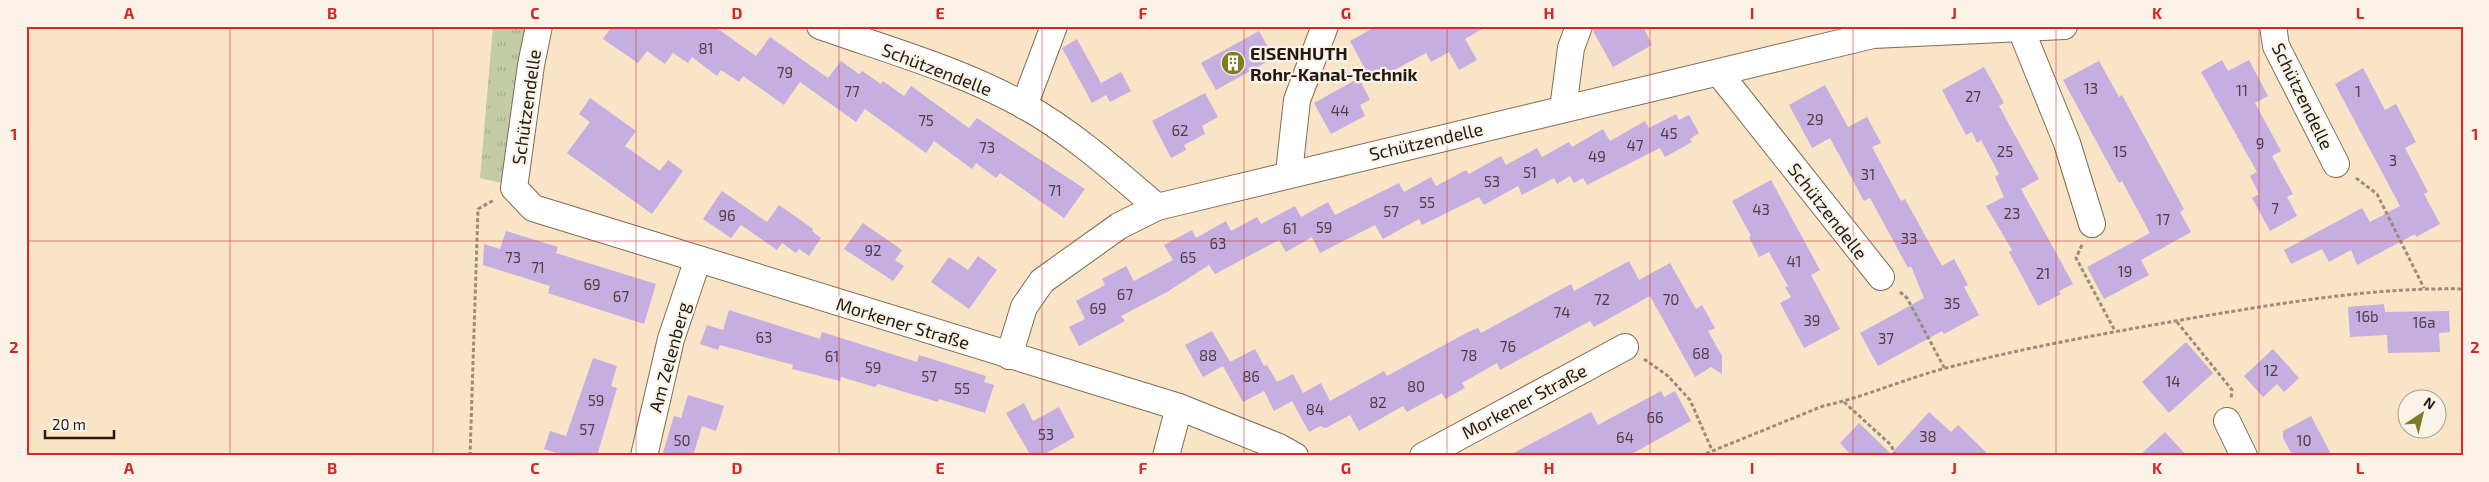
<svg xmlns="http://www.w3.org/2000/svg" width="2489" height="482" viewBox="0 0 2489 482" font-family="'Exo 2',sans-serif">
<defs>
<pattern id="grass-tufts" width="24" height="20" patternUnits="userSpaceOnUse" patternTransform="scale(1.25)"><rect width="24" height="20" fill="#c3cba7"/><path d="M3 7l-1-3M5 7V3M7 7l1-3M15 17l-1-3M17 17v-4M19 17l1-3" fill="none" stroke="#a7ae8f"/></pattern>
</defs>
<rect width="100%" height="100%" fill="#fae4c7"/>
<polygon fill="url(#grass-tufts)" points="493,26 532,26 502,183 480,178"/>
<g fill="#c5aee0">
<polygon points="612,26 714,26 756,56 770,37 828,78 841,61 859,74 862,71 881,84 883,81 904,96 911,86 969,128 977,118 1085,189 1064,218 1000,173 996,178 976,163 972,169 934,141 926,153 865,109 856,122 800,82 784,105 743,76 739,82 721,70 717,76 692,57 688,63 673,53 665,64 647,51 638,63 603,39"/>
<polygon points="1377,26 1487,26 1465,39 1477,60 1459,70 1449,52 1431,62 1426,53 1372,82 1350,41"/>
<polygon points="1594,26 1643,26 1652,45 1613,67 1593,31"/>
<polygon points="1259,31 1269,49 1260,54 1265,63 1216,90 1201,63"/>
<polygon points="1077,39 1101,83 1121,72 1131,91 1110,102 1106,95 1092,103 1062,48"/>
<polygon points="2222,60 2228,71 2249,60 2268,96 2255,103 2281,151 2272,156 2293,194 2287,197 2297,216 2270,231 2252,198 2259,194 2250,176 2257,172 2201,72"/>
<polygon points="2099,61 2119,97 2122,95 2184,209 2180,212 2191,232 2141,260 2149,275 2104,299 2087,267 2150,233 2122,181 2119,183 2063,80"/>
<polygon points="1984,67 2004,103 1999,106 2039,179 2021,189 2073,284 2059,291 2061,294 2038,306 2009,252 2012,250 1986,206 2004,197 1995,177 1999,174 1981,140 1977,143 1972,132 1966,135 1942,90"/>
<polygon points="2363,68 2385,110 2396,104 2416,142 2405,148 2428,192 2424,194 2440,224 2416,237 2415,234 2357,265 2351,250 2329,262 2322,249 2291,264 2284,250 2362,208 2370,222 2400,206 2335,84"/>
<polygon points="1359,78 1370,100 1360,105 1365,116 1331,134 1314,103"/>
<polygon points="1825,85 1848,127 1867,117 1881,143 1872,147 1901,201 1905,199 1942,266 1954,259 1968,285 1964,287 1979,315 1944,334 1942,331 1878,366 1860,333 1924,298 1911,266 1908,268 1870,198 1864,201 1830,138 1812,148 1789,105"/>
<polygon points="1205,93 1218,117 1202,126 1205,134 1184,145 1186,150 1171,158 1152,121"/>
<polygon points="590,98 636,131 625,146 660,171 668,160 683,171 652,214 567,153 590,122 579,114"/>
<polygon points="1676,114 1679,120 1689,115 1699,133 1690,139 1692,142 1665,157 1660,148 1587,185 1583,178 1574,183 1570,176 1557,184 1554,178 1522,195 1518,186 1484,205 1479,197 1422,225 1419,219 1383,239 1375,225 1320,253 1312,237 1286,252 1279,240 1215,274 1209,265 1167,292 1121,316 1125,321 1079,346 1069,327 1085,319 1076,301 1105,285 1102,279 1126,266 1134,281 1173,260 1164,245 1192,230 1196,238 1226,221 1231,231 1257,217 1261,224 1295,206 1301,217 1328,202 1335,215 1399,183 1404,192 1431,177 1436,186 1466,170 1469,174 1501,156 1506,165 1537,148 1542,157 1569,142 1572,147 1603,129 1610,141 1645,121 1649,128"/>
<polygon points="1771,180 1820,270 1811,275 1840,329 1804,348 1780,303 1791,297 1785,287 1788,286 1769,252 1759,257 1749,237 1751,236 1732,201"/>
<polygon points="722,191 767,222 779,205 813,229 812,231 821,238 809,256 799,249 796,253 782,243 777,250 741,225 731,238 703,219"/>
<polygon points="863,223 902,250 895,260 904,266 893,281 844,249"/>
<polygon points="506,231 558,247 556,253 656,284 644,324 548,293 550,286 483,265 484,244 500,249"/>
<polygon points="978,256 997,270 969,309 931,282 949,257 968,270"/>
<polygon points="1629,261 1639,280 1670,263 1696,309 1702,305 1715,328 1708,331 1722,356 1722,374 1711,367 1695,377 1650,296 1594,327 1590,321 1500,370 1497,363 1462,383 1465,388 1445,399 1442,393 1407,412 1403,406 1359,431 1350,415 1326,428 1320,426 1309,432 1292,401 1274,411 1264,391 1243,402 1223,366 1203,377 1185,345 1212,331 1230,362 1255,349 1264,366 1267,365 1277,382 1293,374 1303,393 1321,383 1330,401 1384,371 1387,376 1468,332 1478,328 1481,333 1571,284 1574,291"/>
<polygon points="2384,304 2385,312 2449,311 2450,332 2439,333 2440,352 2388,353 2387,335 2350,337 2348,307"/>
<polygon points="729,310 820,339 822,332 917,362 919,355 986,376 984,382 994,385 985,413 939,399 938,402 878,384 875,387 841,377 840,381 792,369 793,365 720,345 718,350 700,344 707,325 723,330"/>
<polygon points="2186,342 2213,373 2169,413 2142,382"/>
<polygon points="2273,349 2299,378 2284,392 2277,384 2263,397 2244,376"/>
<polygon points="593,358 617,366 611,386 617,388 597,456 566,456 544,449 550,431 566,436"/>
<polygon points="1661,391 1664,397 1675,391 1691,421 1628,456 1508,456 1591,412 1598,425"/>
<polygon points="688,395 724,406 716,431 702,426 693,456 662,456 674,416 681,418"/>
<polygon points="1024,403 1033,421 1059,407 1075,437 1041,456 1031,456 1006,413"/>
<polygon points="1929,412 1951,432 1958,425 1990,456 1852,456 1840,443 1859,423 1891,454"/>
<polygon points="2311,416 2332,456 2293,456 2283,438 2283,431"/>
<polygon points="2165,432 2187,456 2139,456"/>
</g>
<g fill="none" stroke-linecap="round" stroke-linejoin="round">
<g stroke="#806c52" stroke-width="28">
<g id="minor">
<polyline points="539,26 531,65 514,188 533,208 1179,407 1279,447 1295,456"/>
<path d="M 820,26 C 888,50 960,70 1023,105 C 1072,132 1115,171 1157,207"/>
<polyline points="2273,26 2276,46 2336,164"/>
<polyline points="2020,27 2067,143 2092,224"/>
<polyline points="1719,73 1881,277"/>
<polyline points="1024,106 1054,26"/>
<polyline points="1563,109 1571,48 1579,26"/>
<polyline points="1289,173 1297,100 1325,26"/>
<polyline points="1009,356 1024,307 1042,281 1119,226 1157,207 1873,35 2064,26"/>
<polyline points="2227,421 2244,456"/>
<polyline points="644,456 671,339 698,259"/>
<polyline points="1166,456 1179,407"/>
<polyline points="1423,456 1625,347"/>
</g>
</g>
<g stroke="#9c8c78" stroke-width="3" stroke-dasharray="4 2.5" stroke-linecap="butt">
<polyline points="2356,178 2377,194 2424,288"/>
<polyline points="2082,245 2076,258 2115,331"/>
<polyline points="1900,292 1907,298 1945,369"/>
<polyline points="2177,322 2232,390 2231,398"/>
<polyline points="1644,359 1668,376 1690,400 1712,450"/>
<polyline points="1844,402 1891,445 1896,456"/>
<polyline points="470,456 478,209 494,200"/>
<path d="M 1700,456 L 1823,406 C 1865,397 1904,379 1946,368 C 2031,346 2118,331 2204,316 C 2290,302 2376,287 2463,289"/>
</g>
<use href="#minor" stroke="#fff" stroke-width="26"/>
</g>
<path fill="none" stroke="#d62828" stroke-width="1" stroke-opacity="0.55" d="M 230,26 L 230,456M 433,26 L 433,456M 636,26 L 636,456M 839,26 L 839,456M 1042,26 L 1042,456M 1244,26 L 1244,456M 1447,26 L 1447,456M 1650,26 L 1650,456M 1853,26 L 1853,456M 2056,26 L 2056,456M 2259,26 L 2259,456M 26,241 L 2463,241"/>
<defs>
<g id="building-disc" transform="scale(1.25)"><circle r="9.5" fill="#7f7c23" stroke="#fcf3e8"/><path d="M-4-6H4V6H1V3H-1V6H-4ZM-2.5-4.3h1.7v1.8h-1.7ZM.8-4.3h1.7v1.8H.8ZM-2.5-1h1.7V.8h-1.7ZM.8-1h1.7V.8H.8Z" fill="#fff"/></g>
</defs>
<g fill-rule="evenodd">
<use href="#building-disc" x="1233" y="63"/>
</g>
<g text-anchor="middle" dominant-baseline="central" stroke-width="4.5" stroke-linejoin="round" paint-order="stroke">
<g font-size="15" fill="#4c4045">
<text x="706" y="48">81</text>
<text x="785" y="72">79</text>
<text x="2091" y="88">13</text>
<text x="2242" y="90">11</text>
<text x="852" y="91">77</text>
<text x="2358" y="91">1</text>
<text x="1973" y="96">27</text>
<text x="1340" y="110">44</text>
<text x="1815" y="119">29</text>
<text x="926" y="120">75</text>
<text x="1180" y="130">62</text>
<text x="1669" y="133">45</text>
<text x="2260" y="143">9</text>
<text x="1635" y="145">47</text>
<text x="987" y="147">73</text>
<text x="2005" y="151">25</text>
<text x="2120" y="151">15</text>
<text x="1597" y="156">49</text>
<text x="2393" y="160">3</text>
<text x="1530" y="172">51</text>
<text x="1868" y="174">31</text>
<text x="1492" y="181">53</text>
<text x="1055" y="190">71</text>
<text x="1427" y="202">55</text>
<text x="2275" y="208">7</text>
<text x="1761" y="209">43</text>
<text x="1391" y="211">57</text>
<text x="2012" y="213">23</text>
<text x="727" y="215">96</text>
<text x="2163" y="219">17</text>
<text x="1324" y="227">59</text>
<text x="1290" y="228">61</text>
<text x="1909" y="238">33</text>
<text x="1218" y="243">63</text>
<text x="873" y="250">92</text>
<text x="513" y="257">73</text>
<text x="1188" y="257">65</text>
<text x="1794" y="261">41</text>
<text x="538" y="267">71</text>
<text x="2125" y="271">19</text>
<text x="2043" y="273">21</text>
<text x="592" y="284">69</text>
<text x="1125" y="294">67</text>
<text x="621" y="296">67</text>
<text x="1602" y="299">72</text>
<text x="1671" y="299">70</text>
<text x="1952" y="303">35</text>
<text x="1098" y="308">69</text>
<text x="1562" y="312">74</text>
<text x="2367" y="316">16b</text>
<text x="1812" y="320">39</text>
<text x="2424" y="322">16a</text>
<text x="764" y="337">63</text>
<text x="1886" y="338">37</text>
<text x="1508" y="346">76</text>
<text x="1701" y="353">68</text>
<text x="1208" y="355">88</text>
<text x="1469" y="355">78</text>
<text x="832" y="356">61</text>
<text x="873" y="367">59</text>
<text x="2271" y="370">12</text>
<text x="929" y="376">57</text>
<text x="1251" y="376">86</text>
<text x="2173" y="381">14</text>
<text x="1416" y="386">80</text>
<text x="962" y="388">55</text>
<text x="596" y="400">59</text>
<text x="1378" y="402">82</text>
<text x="1315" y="409">84</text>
<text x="1655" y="417">66</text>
<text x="587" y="429">57</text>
<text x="1046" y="434">53</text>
<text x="1928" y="436">38</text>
<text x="1625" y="437">64</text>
<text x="682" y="440">50</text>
<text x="2304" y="440">10</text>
</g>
<g font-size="18" font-weight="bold" fill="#231b11" stroke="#fcf3e8" text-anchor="start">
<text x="1250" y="53">EISENHUTH<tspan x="1250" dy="21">Rohr-Kanal-Technik</tspan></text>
</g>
<g font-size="18" fill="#231b11" stroke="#fcf3e8">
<text transform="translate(937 69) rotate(21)">Schützendelle</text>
<text transform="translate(2303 96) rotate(64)">Schützendelle</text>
<text transform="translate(526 107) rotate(-82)">Schützendelle</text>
<text transform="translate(1426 141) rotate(-13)">Schützendelle</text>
<text transform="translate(1828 211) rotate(52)">Schützendelle</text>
<text transform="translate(903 323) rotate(17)">Morkener Straße</text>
<text transform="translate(669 357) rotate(-75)">Am Zelenberg</text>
<text transform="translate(1524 401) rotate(-28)">Morkener Straße</text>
</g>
</g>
<rect width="2489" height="482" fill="none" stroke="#fcf3e8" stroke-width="55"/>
<g transform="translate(2422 414) rotate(35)"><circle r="24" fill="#fcf3e8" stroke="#a59d92"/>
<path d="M0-4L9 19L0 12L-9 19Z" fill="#7f7c23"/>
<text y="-8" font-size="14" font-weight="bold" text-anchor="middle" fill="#231b11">N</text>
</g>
<path d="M45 430v8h69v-8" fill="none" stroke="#231b11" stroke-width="2.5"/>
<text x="52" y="430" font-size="15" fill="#231b11" stroke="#fcf3e8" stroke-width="4" paint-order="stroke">20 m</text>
<rect x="28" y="28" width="2434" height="426" fill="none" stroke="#d62828" stroke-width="2"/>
<g font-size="16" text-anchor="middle" font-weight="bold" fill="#d62828">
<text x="129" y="19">A</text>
<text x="332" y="19">B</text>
<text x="535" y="19">C</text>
<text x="737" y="19">D</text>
<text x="940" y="19">E</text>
<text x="1143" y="19">F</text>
<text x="1346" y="19">G</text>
<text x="1549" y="19">H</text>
<text x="1752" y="19">I</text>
<text x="1954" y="19">J</text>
<text x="2157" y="19">K</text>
<text x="2360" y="19">L</text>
<text x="14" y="140">1</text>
<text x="2475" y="140">1</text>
<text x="14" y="353">2</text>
<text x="2475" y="353">2</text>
<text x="129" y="474">A</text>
<text x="332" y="474">B</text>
<text x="535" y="474">C</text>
<text x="737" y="474">D</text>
<text x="940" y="474">E</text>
<text x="1143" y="474">F</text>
<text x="1346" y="474">G</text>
<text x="1549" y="474">H</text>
<text x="1752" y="474">I</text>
<text x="1954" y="474">J</text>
<text x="2157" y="474">K</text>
<text x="2360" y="474">L</text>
</g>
</svg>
